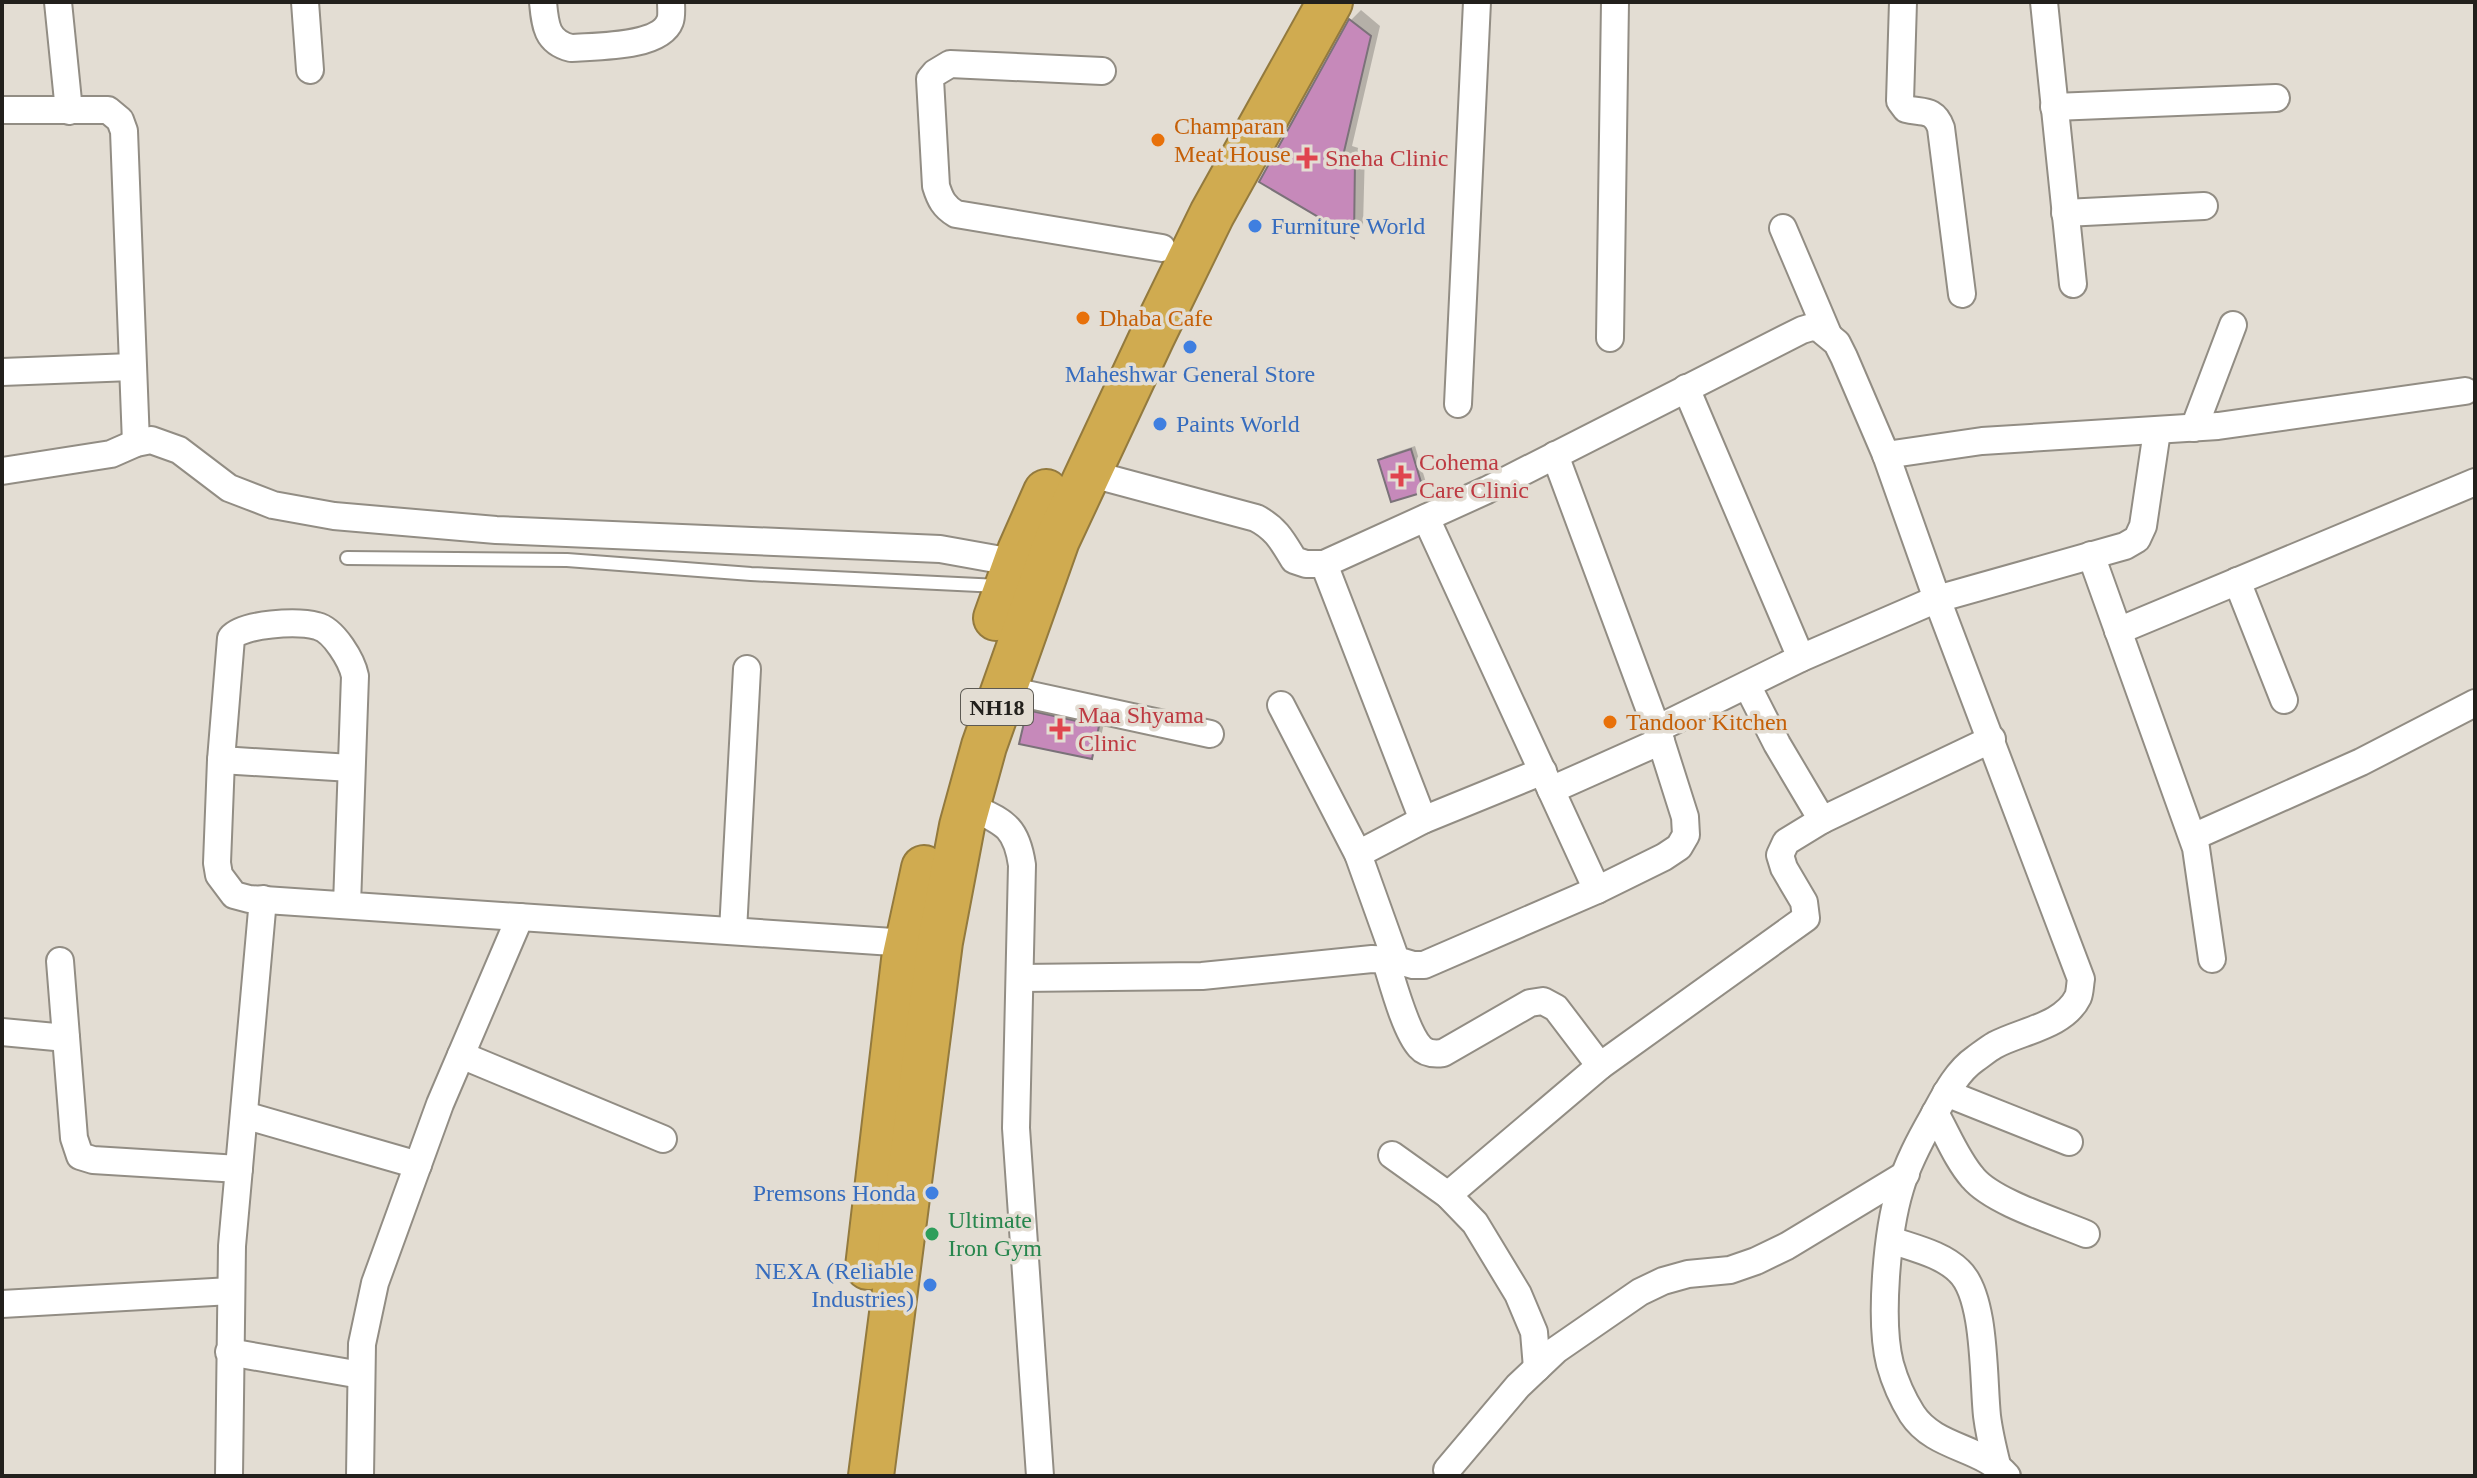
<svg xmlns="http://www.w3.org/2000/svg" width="2477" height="1478" viewBox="0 0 2477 1478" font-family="Georgia,serif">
<rect width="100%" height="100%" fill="#e3ddd3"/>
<g fill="#0003">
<polygon points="1361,10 1380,26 1352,146 1365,150 1363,226 1353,236 1261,181 1351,20"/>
<polygon points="1415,446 1427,486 1423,490 1380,460 1385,456"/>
<polygon points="1036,704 1105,719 1098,750 1091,757 1028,712"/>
</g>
<g fill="#c689ba" stroke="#7b7279" stroke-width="2">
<polygon points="1349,19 1371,36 1343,156 1355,160 1354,238 1259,182"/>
<polygon points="1411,449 1424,492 1391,502 1378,460"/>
<polygon points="1027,710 1099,726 1092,759 1019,744"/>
</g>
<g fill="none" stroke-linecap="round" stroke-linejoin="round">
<g stroke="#928d84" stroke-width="16">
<polyline id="lane" points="347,558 567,560 751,574 999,586"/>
</g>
<g stroke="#928d84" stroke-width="30">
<g id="street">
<polyline points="58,2 69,111"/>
<polyline points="305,2 310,70"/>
<path d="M 543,2 C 545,24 546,42 571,48 C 595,46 660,48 670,21 C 672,16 671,7 671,2"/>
<path d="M 1903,2 L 1900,101 L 1906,109 C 1922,113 1934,108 1941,128 L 1962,294"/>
<polyline points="2044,2 2073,284"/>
<path d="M 1102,71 L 950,64 L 935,73 L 930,79 L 936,186 C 940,199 944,207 956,214 L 1162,248"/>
<polyline points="2054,107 2276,98"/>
<polyline points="2,110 108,110 120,120 124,131 136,443"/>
<polyline points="2065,213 2204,206"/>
<polyline points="1783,228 1828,334"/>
<polyline points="1610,338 1615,2"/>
<polyline points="2,372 132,367"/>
<polyline points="1686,388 1801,658"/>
<polyline points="1458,404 1477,2"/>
<polyline points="2194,428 2233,325"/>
<polyline points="1886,455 1982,441 2218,426 2465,391"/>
<polyline points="2,471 111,454 136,443 151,440 179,450 229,488 273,505 334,516 496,530 940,549 1029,565"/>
<path d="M 1088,473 L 1256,518 C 1276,528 1283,542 1294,560 L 1306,564 L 1324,564 L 1487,490 L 1802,330 L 1812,327 L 1820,329 L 1837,343 L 1844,357 L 1886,455 L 1937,599 L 2081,979 C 2080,984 2080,992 2078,997 C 2064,1026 2021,1031 1995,1045 C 1988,1049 1982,1054 1975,1059 C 1956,1072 1944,1097 1933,1117 C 1920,1140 1907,1164 1900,1189 C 1887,1232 1879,1321 1890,1364 C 1895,1382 1902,1398 1912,1414 C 1935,1449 1981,1446 2007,1476"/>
<polyline points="1426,518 1597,890"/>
<polyline points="2091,555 2196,848 2212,959"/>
<polyline points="1324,564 1423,820"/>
<polyline points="2237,581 2284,700"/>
<polyline points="2118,631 2475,482"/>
<polyline points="1747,685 1777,744 1822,820"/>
<polyline points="1003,689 1210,734"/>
<polyline points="1281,705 1358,854 1396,960 1413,965 1424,965 1597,890 1664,857 1679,847 1686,835 1685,817 1659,735 1555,455"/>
<polyline points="1657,729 1801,658 1937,599 2125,546 2137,539 2143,526 2157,431"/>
<polyline points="221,760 351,768"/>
<polyline points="1551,790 1661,741"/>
<path d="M 968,805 C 1002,822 1016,824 1022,865 L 1016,1128 L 1040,1476"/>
<polyline points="2193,837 2361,762 2475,703"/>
<polyline points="1358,854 1423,820 1543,771"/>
<path d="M 347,905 L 355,676 C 352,661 334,630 317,626 C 298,621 243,623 231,638 L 221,760 L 217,863 L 219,875 L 234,895 L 249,899 L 908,943"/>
<polyline points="733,931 747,669"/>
<path d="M 1385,958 C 1392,980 1405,1031 1420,1047 C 1426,1054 1435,1054 1443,1053 L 1530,1003 L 1543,1001 L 1556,1008 L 1600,1066"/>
<polyline points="60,961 74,1138 80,1156 93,1160 239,1169"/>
<polyline points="1020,978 1202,976 1372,959 1396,960"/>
<polyline points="2,1032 66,1038"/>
<polyline points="461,1055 663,1139"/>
<polyline points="1946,1093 2069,1142"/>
<path d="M 1935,1113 C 1947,1134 1957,1160 1973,1178 C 1993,1202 2055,1221 2086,1234"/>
<polyline points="244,1115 418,1165"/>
<polyline points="1392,1155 1448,1195 1475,1223 1518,1294 1534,1332 1537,1368"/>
<polyline points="1448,1195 1600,1066 1806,918 1804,902 1784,868 1780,855 1786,842 1822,820 1992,739"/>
<path d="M 1891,1240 C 1913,1248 1942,1254 1959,1271 C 1986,1296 1983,1378 1987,1416 C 1989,1432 1993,1449 1997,1465"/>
<polyline points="2,1304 231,1291"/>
<polyline points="229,1352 361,1375"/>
<polyline points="1447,1470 1518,1386 1556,1350 1640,1292 1663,1281 1688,1274 1730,1270 1756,1261 1787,1246 1906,1174"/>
<polyline points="229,1476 232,1246 263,899"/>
<polyline points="360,1476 362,1344 375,1283 440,1104 520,917"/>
</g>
</g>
<g stroke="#937a3e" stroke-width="48">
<g id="highway">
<polyline points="996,618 1020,551 1046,492"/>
<polyline points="868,1267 904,960 924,868"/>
<polyline points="871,1476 940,942 962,826 984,746 1057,540 1152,337 1212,214 1330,2"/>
</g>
</g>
<use href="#lane" stroke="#fff" stroke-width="12"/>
<use href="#street" stroke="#fff" stroke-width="26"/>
<use href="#highway" stroke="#d0ab50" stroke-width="44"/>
</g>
<g fill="#e8710a" stroke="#e3ddd3" stroke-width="3">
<circle cx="1158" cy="140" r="8"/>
<circle cx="1083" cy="318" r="8"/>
<circle cx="1610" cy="722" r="8"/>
</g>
<g fill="#e0444e" stroke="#e3ddd3" stroke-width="3">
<path d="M1303 146h8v8h8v8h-8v8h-8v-8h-8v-8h8z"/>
<path d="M1397 464h8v8h8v8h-8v8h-8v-8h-8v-8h8z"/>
<path d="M1056 717h8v8h8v8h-8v8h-8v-8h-8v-8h8z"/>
</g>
<g fill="#3f7fe0" stroke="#e3ddd3" stroke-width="3">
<circle cx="1255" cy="226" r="8"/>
<circle cx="1190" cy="347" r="8"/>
<circle cx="1160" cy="424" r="8"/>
<circle cx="932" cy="1193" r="8"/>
<circle cx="930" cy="1285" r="8"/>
</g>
<circle fill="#2e9e5b" stroke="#e3ddd3" stroke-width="3" cx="932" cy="1234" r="8"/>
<g text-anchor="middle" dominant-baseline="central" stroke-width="7" stroke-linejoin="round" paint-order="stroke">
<rect fill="#e3ddd3" stroke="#5c5953" stroke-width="2" x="961" y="689" width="72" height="36" rx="6"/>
<g font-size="22" font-weight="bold" fill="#22201c">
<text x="997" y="707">NH18</text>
</g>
<g font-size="24" fill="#c56008" stroke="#e3ddd3" text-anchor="start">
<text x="1174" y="126">Champaran<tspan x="1174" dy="28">Meat House</tspan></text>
<text x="1099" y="318">Dhaba Cafe</text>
<text x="1626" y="722">Tandoor Kitchen</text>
</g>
<g font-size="24" fill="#be3a42" stroke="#e3ddd3" text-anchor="start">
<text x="1325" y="158">Sneha Clinic</text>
<text x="1419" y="462">Cohema<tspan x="1419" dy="28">Care Clinic</tspan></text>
<text x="1078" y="715">Maa Shyama<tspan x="1078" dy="28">Clinic</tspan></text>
</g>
<g font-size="24" fill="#366cbe" stroke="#e3ddd3" text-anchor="start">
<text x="1271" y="226">Furniture World</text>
<text x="1190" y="374" text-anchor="middle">Maheshwar General Store</text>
<text x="1176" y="424">Paints World</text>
<text x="916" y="1193" text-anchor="end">Premsons Honda</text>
<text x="914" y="1271" text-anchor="end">NEXA (Reliable<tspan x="914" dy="28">Industries)</tspan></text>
</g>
<g font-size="24" fill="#27864d" stroke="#e3ddd3" text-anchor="start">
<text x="948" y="1220">Ultimate<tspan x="948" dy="28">Iron Gym</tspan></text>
</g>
</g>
<rect width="2477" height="1478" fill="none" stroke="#22201c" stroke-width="8"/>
</svg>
